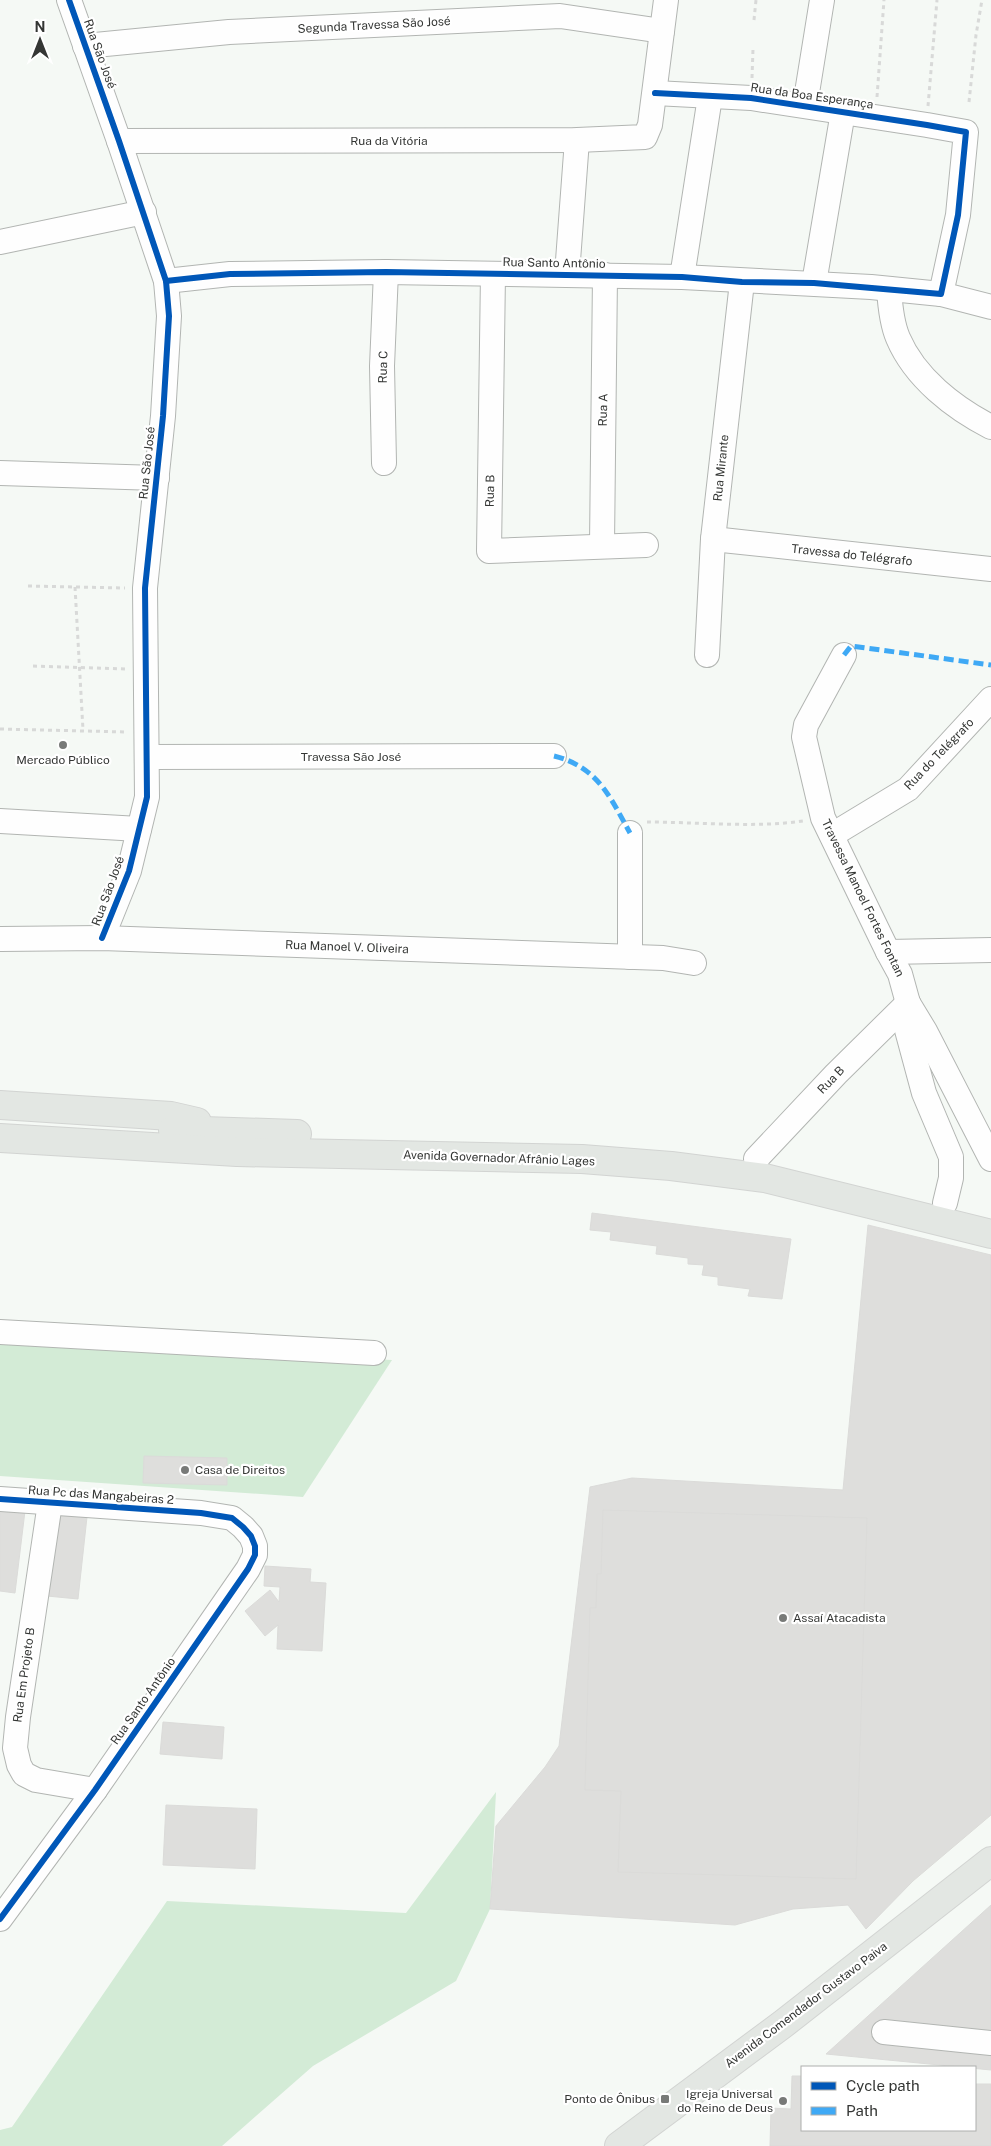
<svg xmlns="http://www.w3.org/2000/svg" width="991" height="2146" viewBox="0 0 991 2146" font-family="'Public Sans',sans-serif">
<rect width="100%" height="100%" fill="#f5f9f5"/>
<g fill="#d3ebd6">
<polygon points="0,1341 392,1360 303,1497 0,1476"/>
<polygon points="496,1792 490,1909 456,1981 313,2066 222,2146 0,2146 0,2130 12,2127 167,1901 406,1913"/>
</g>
<g fill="#dededc" stroke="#dbdbd9">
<polygon points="592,1213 791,1239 782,1299 748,1296 750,1289 718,1285 718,1277 702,1275 704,1265 688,1264 688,1258 656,1254 657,1246 610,1240 611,1232 590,1230"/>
<polygon points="868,1225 991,1255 991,1815 913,1881 866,1929 848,1905 793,1909 735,1925 490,1909 496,1826 545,1767 559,1746 590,1487 632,1478 843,1490"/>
<polygon points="144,1456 227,1458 227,1485 143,1483"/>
<polygon points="0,1509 25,1511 15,1593 0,1591"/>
<polygon points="603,1510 867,1518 856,1879 618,1872 621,1791 585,1790 590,1608 596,1608 597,1574 601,1574"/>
<polygon points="57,1514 87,1517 78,1599 47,1596"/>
<polygon points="265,1566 311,1569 310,1582 326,1583 322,1651 277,1649 278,1625 265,1636 245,1611 270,1590 279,1602 280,1587 264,1586"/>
<polygon points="163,1722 224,1727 222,1759 160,1754"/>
<polygon points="166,1805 257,1809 255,1869 163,1865"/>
<polygon points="991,1905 991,2070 826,2054"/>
<polygon points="792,2076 802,2076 802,2130 975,2130 975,2084 991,2084 991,2146 770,2146 771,2108 791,2109"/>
</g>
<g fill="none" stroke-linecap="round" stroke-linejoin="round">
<g stroke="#b2b5b2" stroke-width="26">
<g id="minor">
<polyline points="69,0 119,141 166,281 169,316 163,416 145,588 147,797 129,871 102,938"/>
<polyline points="85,46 229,32 560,16 662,31"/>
<polyline points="655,93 751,98 927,125 966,132 958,215 941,294"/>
<polyline points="805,105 822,0"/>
<polyline points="119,141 577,140 645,137 650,125 666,0"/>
<polyline points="0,242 144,212"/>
<polyline points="493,274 489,551 646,545"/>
<polyline points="567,274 577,140"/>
<polyline points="682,277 710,97"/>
<polyline points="166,281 230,274 386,272 682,277 871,287 941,294 991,307"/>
<polyline points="814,283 843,112"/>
<path d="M 889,289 C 890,305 892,324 898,338 C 915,378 954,408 991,427"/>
<polyline points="384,463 382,366 386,272"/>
<polyline points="0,473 157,478"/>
<polyline points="713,539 991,569"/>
<polyline points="602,545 605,275"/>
<polyline points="707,655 713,539 742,282"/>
<polyline points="844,655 806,725 804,737 823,818 888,952 900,974 908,1003 907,1030 924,1093 951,1157 951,1178 945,1203"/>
<polyline points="148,757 554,756"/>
<polyline points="0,821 139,829"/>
<polyline points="832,835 908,789 991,699"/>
<polyline points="0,939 102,938 663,958 694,963"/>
<polyline points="888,952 991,950"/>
<polyline points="630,957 630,833"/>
<polyline points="908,1003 925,1031 991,1159"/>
<polyline points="756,1159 836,1074 908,1003"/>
<polyline points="0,1332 374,1353"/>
<polyline points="0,1499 201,1513 232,1518 243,1527 251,1536 255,1546 255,1555 248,1569 95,1790 0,1919"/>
<polyline points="50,1503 18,1717 15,1748 19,1765 24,1774 36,1780 95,1790"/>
<polyline points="884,2032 991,2043"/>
</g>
</g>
<g stroke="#d2d4d2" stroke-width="30">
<g id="major">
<polyline points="0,1105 171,1116 197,1122"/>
<polyline points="173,1130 297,1134"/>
<polyline points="0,1138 237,1152 582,1159 671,1166 765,1178 991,1234"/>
<polyline points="619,2146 783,2024 991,1861"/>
</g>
</g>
<g stroke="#d8d9d8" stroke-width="3" stroke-dasharray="4 4" stroke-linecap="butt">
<polyline points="754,20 756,0"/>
<polyline points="752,78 753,49"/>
<polyline points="877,97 884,0"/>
<polyline points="969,102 976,35 982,0"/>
<polyline points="928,106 937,0"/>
<polyline points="28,586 125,588"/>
<polyline points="75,587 83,730"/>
<polyline points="33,666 127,669"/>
<polyline points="0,729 127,732"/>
<path d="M 647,822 C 696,822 755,828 803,821"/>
</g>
<use href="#minor" stroke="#fefefe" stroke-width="24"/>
<use href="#major" stroke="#e3e7e3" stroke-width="28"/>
<g stroke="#3fa9f5" stroke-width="5" stroke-dasharray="10 5" stroke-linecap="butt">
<polyline points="844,655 851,646 991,665"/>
<path d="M 554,756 C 598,767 610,797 630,833"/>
</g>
<g stroke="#fff" stroke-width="9">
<g id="cycleway">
<polyline points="69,0 119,141 166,281 169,316 163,416 145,588 147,797 129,871 102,938"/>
<polyline points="166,281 230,274 386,272 682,277 742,282 814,283 941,294 958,215 966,132 927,125 751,98 655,93"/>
<polyline points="0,1499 201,1513 232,1518 243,1527 251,1536 255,1546 255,1555 248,1569 95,1790 0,1919"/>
</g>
</g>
<use href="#cycleway" stroke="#0057b8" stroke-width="6"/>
</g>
<g fill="#787a78" stroke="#fff" stroke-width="2">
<circle cx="63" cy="745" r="5"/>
<circle cx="185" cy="1470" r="5"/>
<circle cx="783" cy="1618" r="5"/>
<rect x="660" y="2094" width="10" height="10" rx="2.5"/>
<circle cx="783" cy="2101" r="5"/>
</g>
<g text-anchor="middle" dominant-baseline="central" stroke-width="4.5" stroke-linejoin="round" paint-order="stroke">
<g font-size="12" fill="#343634" stroke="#fff">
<text transform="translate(374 25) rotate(-3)">Segunda Travessa São José</text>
<text transform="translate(100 54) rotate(70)">Rua São José</text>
<text transform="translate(812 96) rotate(8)">Rua da Boa Esperança</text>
<text x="389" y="141">Rua da Vitória</text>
<text transform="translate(554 263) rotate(1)">Rua Santo Antônio</text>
<text transform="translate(383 367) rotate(-89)">Rua C</text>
<text transform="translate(603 410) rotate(-89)">Rua A</text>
<text transform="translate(147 463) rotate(-84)">Rua São José</text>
<text transform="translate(721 468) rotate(-84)">Rua Mirante</text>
<text transform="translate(490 491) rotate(-89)">Rua B</text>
<text transform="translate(852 555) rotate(6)">Travessa do Telégrafo</text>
<text transform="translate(939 754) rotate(-46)">Rua do Telégrafo</text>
<text x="351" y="757">Travessa São José</text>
<text transform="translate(108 891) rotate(-70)">Rua São José</text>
<text transform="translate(863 898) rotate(64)">Travessa Manoel Fortes Fontan</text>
<text transform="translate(347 947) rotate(2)">Rua Manoel V. Oliveira</text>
<text transform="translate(831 1080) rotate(-46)">Rua B</text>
<text transform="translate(499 1158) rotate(2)">Avenida Governador Afrânio Lages</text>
<text transform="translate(101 1495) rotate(4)">Rua Pc das Mangabeiras 2</text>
<text transform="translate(24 1675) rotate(-82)">Rua Em Projeto B</text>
<text transform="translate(143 1701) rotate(-55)">Rua Santo Antônio</text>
<text transform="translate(806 2005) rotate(-37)">Avenida Comendador Gustavo Paiva</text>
</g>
<g font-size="12" fill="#343634" stroke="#fff" text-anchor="start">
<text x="63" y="760" text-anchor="middle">Mercado Público</text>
<text x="195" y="1470">Casa de Direitos</text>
<text x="793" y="1618">Assaí Atacadista</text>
<text x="773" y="2094" text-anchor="end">Igreja Universal<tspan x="773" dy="14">do Reino de Deus</tspan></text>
<text x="655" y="2099" text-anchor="end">Ponto de Ônibus</text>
</g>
</g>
<rect x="801" y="2066" width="175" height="65" fill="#ffffff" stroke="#aeafae"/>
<rect x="811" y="2082" width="25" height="8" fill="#0057b8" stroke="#aeafae"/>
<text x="846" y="2091" font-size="15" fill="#343634">Cycle path</text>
<rect x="811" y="2107" width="25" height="8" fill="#3fa9f5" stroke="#aeafae"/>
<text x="846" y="2116" font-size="15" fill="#343634">Path</text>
<g transform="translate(40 40)" stroke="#ffffff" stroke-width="4" paint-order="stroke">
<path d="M0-4L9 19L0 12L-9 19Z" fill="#343634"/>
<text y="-8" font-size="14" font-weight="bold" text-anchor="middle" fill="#343634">N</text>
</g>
</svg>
